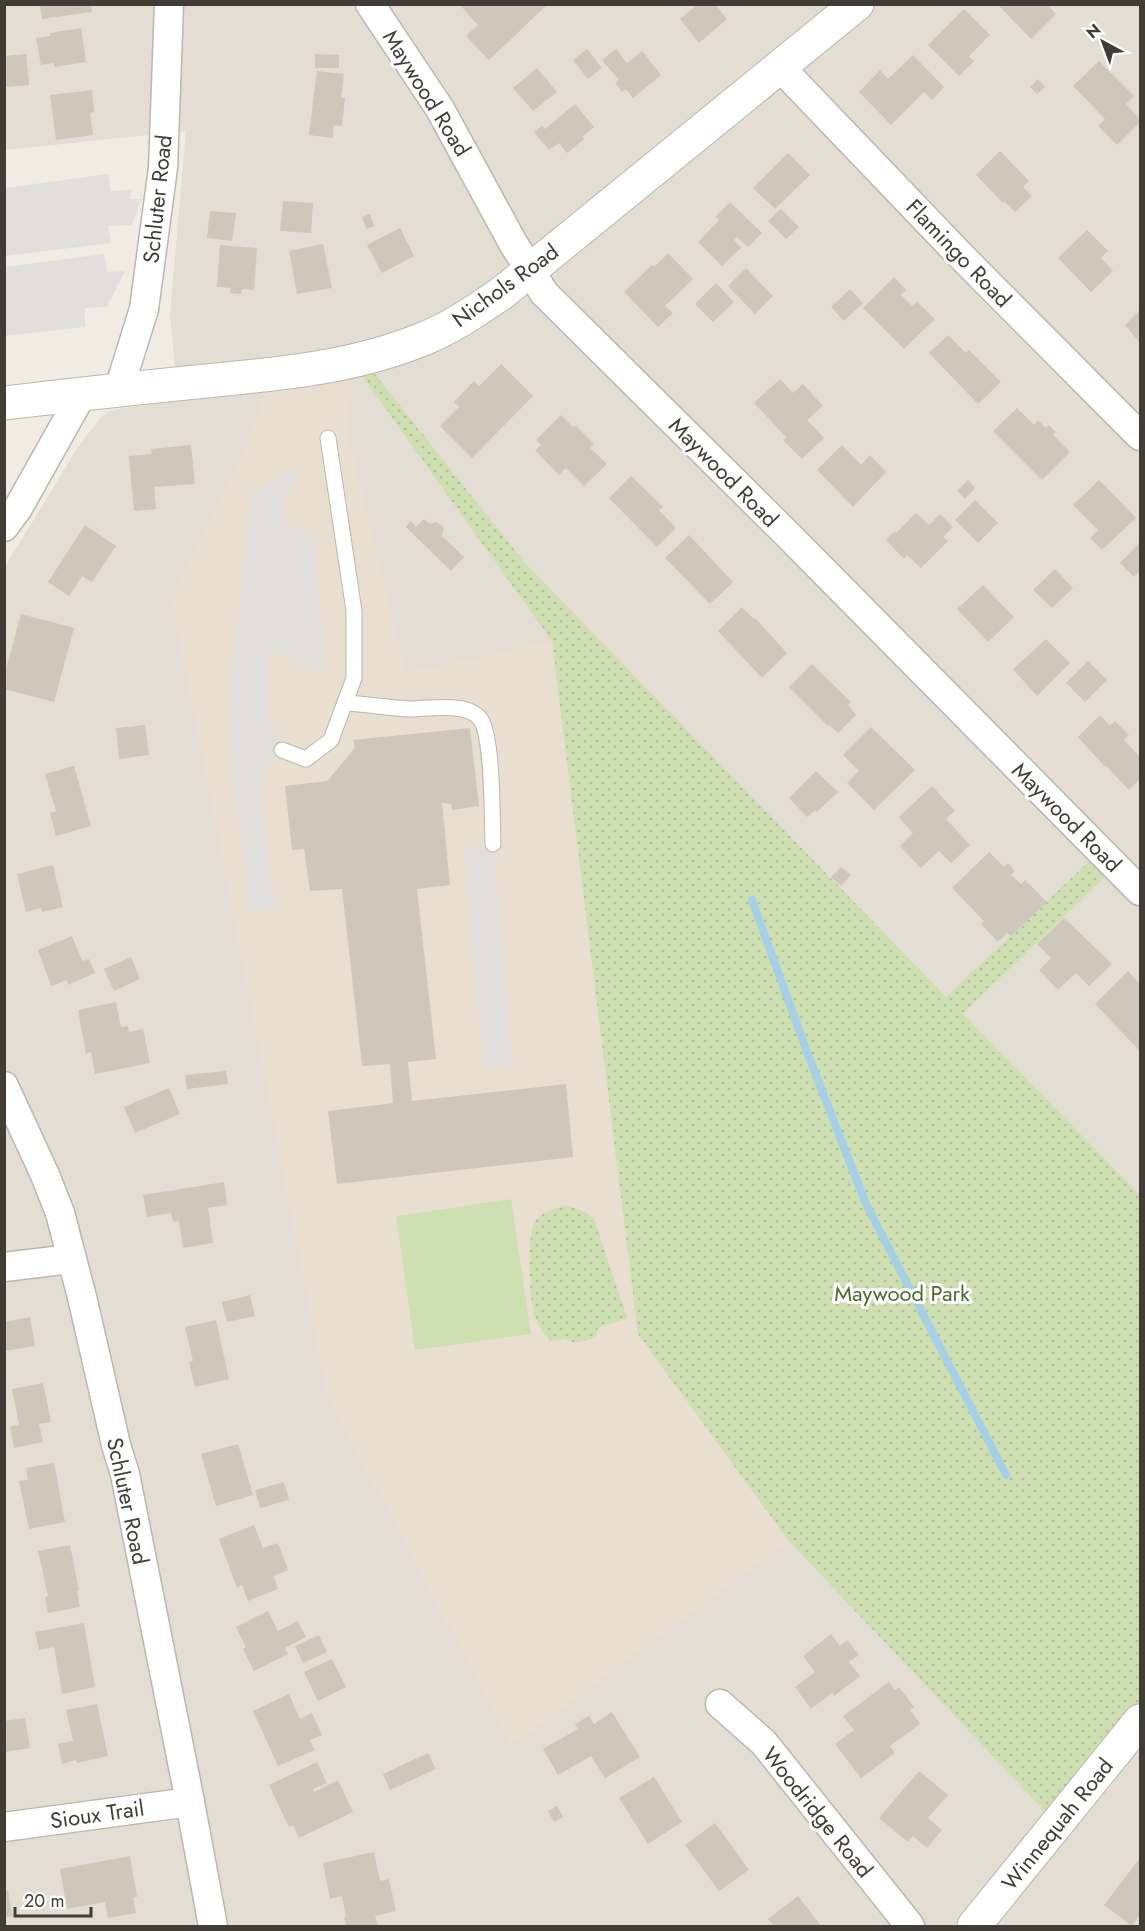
<svg xmlns="http://www.w3.org/2000/svg" width="1145" height="1931" viewBox="0 0 1145 1931" font-family="Jost,sans-serif">
<defs>
<pattern id="park-dots" width="8" height="8" patternUnits="userSpaceOnUse" patternTransform="scale(1.5)"><rect width="8" height="8" fill="#cee0b1"/><path d="M2 2h.1M6 6h.1" fill="none" stroke="#b2c199" stroke-width="1.8" stroke-linecap="round"/></pattern>
</defs>
<rect width="100%" height="100%" fill="#f0ece4"/>
<polygon fill="#e3ddd3" points="5,5 1140,5 1140,1926 5,1926 4,568 80,444 102,416 110,411 117,409 178,401 170,314 186,131 5,150"/>
<polygon fill="#e8dfd0" points="353,363 348,435 406,673 552,641 638,1334 789,1541 512,1745 326,1394 172,600 243,453 272,375"/>
<polygon fill="#cee0b1" points="511,1199 531,1334 415,1350 396,1216"/>
<g fill="url(#park-dots)">
<polygon points="363,359 524,562 946,997 1100,851 1116,866 963,1014 1140,1195 1140,1721 1057,1824 789,1541 638,1334 552,641 353,363"/>
<path d="M 566,1206 C 577,1208 585,1211 594,1219 L 627,1318 L 598,1328 L 595,1338 L 575,1343 L 565,1339 L 550,1341 C 545,1334 538,1326 535,1317 C 529,1301 526,1233 536,1220 C 544,1211 555,1208 566,1206 Z"/>
</g>
<g fill="#e1dfdc">
<polygon points="108,174 111,191 132,190 129,199 141,199 132,225 108,226 111,243 5,256 5,188"/>
<polygon points="104,254 107,272 125,271 107,307 85,308 85,327 5,336 5,267"/>
<polygon points="301,466 286,499 283,520 314,535 325,664 319,672 270,647 269,718 282,750 265,768 260,791 275,907 250,911 234,782 229,706 253,491"/>
<polygon points="493,844 513,1066 484,1069 464,847"/>
</g>
<g fill="none" stroke-linecap="round" stroke-linejoin="round">
<polyline stroke="#a6d0e7" stroke-width="8" points="752,900 807,1052 866,1204 1006,1475"/>
</g>
<g fill="#d0c7bb">
<polygon points="40,4 91,4 92,12 42,19"/>
<polygon points="459,4 548,4 489,60 466,36 478,25"/>
<polygon points="698,4 715,4 727,19 699,43 680,19"/>
<polygon points="997,4 1046,4 1056,14 1031,39"/>
<polygon points="964,9 990,35 969,56 974,61 959,76 928,45"/>
<polygon points="81,28 86,62 54,67 54,63 41,65 36,38 50,36 50,33"/>
<polygon points="587,49 602,68 588,79 573,60"/>
<polygon points="616,49 627,63 642,51 661,75 633,98 626,89 622,92 615,83 619,80 602,60"/>
<polygon points="26,54 29,85 4,87 4,56"/>
<polygon points="315,54 339,55 339,68 315,68"/>
<polygon points="913,55 944,87 932,100 924,92 891,125 859,92 880,70 888,79"/>
<polygon points="1099,61 1134,96 1126,104 1140,119 1140,122 1117,145 1098,126 1105,119 1073,86"/>
<polygon points="537,68 557,92 533,111 513,88"/>
<polygon points="317,71 344,74 341,97 345,98 342,126 334,125 333,138 309,135"/>
<polygon points="1038,79 1045,87 1037,94 1030,87"/>
<polygon points="92,90 94,112 90,113 93,135 56,140 50,95"/>
<polygon points="575,104 594,127 582,137 584,139 567,153 559,143 549,150 534,132 542,126 545,129"/>
<polygon points="1000,151 1029,181 1023,187 1032,196 1015,212 1004,201 1003,203 976,175"/>
<polygon points="788,153 810,175 775,209 753,188"/>
<polygon points="283,201 313,203 311,233 280,231"/>
<polygon points="730,202 762,233 748,247 737,237 734,240 741,248 722,266 698,242 719,220 715,217"/>
<polygon points="781,209 799,227 786,239 768,221"/>
<polygon points="210,211 236,213 232,241 207,238"/>
<polygon points="370,214 374,226 366,229 362,217"/>
<polygon points="400,228 414,256 382,273 367,245"/>
<polygon points="1087,230 1108,251 1101,258 1113,271 1091,292 1058,258"/>
<polygon points="323,244 332,288 297,294 289,251"/>
<polygon points="220,245 257,248 254,290 242,289 241,294 230,293 231,288 217,287"/>
<polygon points="668,253 693,279 665,306 673,313 658,327 624,292 652,265 654,267"/>
<polygon points="746,268 773,296 755,314 728,286"/>
<polygon points="894,277 906,290 901,295 912,306 917,302 935,319 904,349 863,308"/>
<polygon points="716,283 734,302 713,322 695,304"/>
<polygon points="850,289 863,303 844,321 831,307"/>
<polygon points="1140,310 1140,343 1125,325"/>
<polygon points="948,335 966,353 969,350 1001,382 978,404 929,353"/>
<polygon points="501,364 533,396 472,458 440,426 459,407 454,402 474,381 479,386"/>
<polygon points="780,379 793,393 803,384 823,406 807,420 824,438 802,459 783,440 786,437 754,403"/>
<polygon points="1017,408 1034,425 1038,420 1046,428 1049,425 1056,432 1053,435 1070,452 1042,480 993,431"/>
<polygon points="561,415 573,427 576,426 594,444 590,448 607,464 584,486 566,468 559,475 535,450 541,445 536,440"/>
<polygon points="191,445 195,484 154,487 156,509 134,511 129,456 152,454 151,449"/>
<polygon points="842,445 861,465 870,455 886,472 853,507 817,470"/>
<polygon points="631,476 663,507 659,510 676,528 657,547 609,498"/>
<polygon points="968,480 975,488 965,499 957,491"/>
<polygon points="1099,480 1136,518 1102,550 1090,538 1098,530 1073,505"/>
<polygon points="975,500 998,523 978,543 955,520"/>
<polygon points="916,513 929,525 940,514 953,527 943,537 948,541 921,568 907,555 904,559 886,540 894,532 896,533"/>
<polygon points="424,519 430,524 436,522 444,527 442,536 464,557 451,571 406,527 411,521 416,527"/>
<polygon points="85,525 116,546 92,582 82,576 69,596 48,582"/>
<polygon points="689,535 733,582 710,604 665,558"/>
<polygon points="1140,542 1140,571 1134,577 1120,563"/>
<polygon points="1055,569 1073,588 1052,608 1033,590"/>
<polygon points="983,585 1014,617 988,642 957,609"/>
<polygon points="742,607 754,619 755,618 787,653 762,678 718,631"/>
<polygon points="21,614 74,628 54,702 4,689 4,676"/>
<polygon points="1046,639 1070,663 1037,696 1013,669"/>
<polygon points="1088,661 1107,680 1085,702 1066,683"/>
<polygon points="812,664 851,702 848,705 856,715 838,733 829,724 828,726 789,687"/>
<polygon points="1100,715 1110,726 1115,721 1129,735 1124,740 1140,757 1140,779 1129,790 1106,766 1105,767 1078,737"/>
<polygon points="145,725 149,755 119,759 116,728"/>
<polygon points="871,727 915,770 874,810 847,783 859,771 843,755"/>
<polygon points="470,728 479,806 452,810 451,804 442,803 450,885 417,889 436,1059 408,1062 412,1101 566,1084 573,1157 337,1184 328,1111 393,1103 390,1064 362,1066 342,889 310,891 304,849 292,850 285,786 327,781 355,748 353,740"/>
<polygon points="74,766 91,826 56,836 50,813 56,811 45,774"/>
<polygon points="816,771 838,792 817,812 815,810 807,817 789,798"/>
<polygon points="932,786 955,811 946,819 970,845 951,863 939,851 921,868 900,846 913,833 899,817"/>
<polygon points="989,852 1004,867 1008,863 1015,871 1011,875 1021,884 1025,880 1047,902 1011,936 1007,933 998,942 981,924 984,921 952,888"/>
<polygon points="53,865 63,907 42,912 41,908 26,912 17,874"/>
<polygon points="841,867 851,875 841,886 831,877"/>
<polygon points="1064,918 1112,964 1089,986 1076,973 1058,990 1039,970 1051,958 1037,944"/>
<polygon points="72,936 82,961 89,959 95,973 68,985 67,980 51,986 38,950"/>
<polygon points="131,957 140,979 114,991 104,969"/>
<polygon points="1128,971 1140,984 1140,1051 1095,1004"/>
<polygon points="116,1002 121,1027 128,1026 129,1032 143,1029 150,1063 95,1074 91,1052 86,1054 78,1010"/>
<polygon points="226,1071 228,1084 187,1089 185,1075"/>
<polygon points="169,1088 180,1114 135,1133 124,1107"/>
<polygon points="224,1182 227,1205 208,1208 213,1243 183,1248 179,1221 173,1222 171,1213 147,1217 143,1195"/>
<polygon points="250,1295 255,1316 227,1322 222,1302"/>
<polygon points="30,1317 35,1346 4,1351 4,1322"/>
<polygon points="216,1320 229,1379 195,1387 189,1362 193,1361 185,1327"/>
<polygon points="43,1383 51,1422 39,1424 43,1442 14,1448 10,1426 19,1425 12,1389"/>
<polygon points="238,1444 253,1495 216,1506 201,1454"/>
<polygon points="54,1463 65,1522 29,1529 19,1481 28,1480 26,1468"/>
<polygon points="284,1482 289,1500 260,1508 255,1490"/>
<polygon points="254,1525 263,1548 278,1543 288,1570 274,1576 278,1589 248,1601 242,1585 237,1588 219,1539"/>
<polygon points="70,1545 79,1591 77,1591 80,1607 48,1613 45,1597 48,1596 38,1551"/>
<polygon points="268,1611 278,1631 298,1621 306,1637 285,1648 288,1654 254,1671 243,1649 246,1647 236,1627"/>
<polygon points="84,1623 95,1687 62,1694 54,1647 39,1650 35,1632"/>
<polygon points="831,1634 840,1646 847,1640 859,1655 849,1662 860,1676 834,1696 832,1693 811,1709 795,1687 815,1672 803,1656"/>
<polygon points="319,1635 327,1652 303,1663 295,1646"/>
<polygon points="332,1659 346,1687 318,1701 304,1672"/>
<polygon points="889,1682 895,1690 899,1687 914,1707 910,1710 920,1724 890,1746 895,1753 861,1778 835,1744 854,1730 843,1716"/>
<polygon points="289,1694 300,1719 312,1713 322,1735 310,1740 315,1750 278,1766 253,1711"/>
<polygon points="97,1704 108,1756 77,1763 76,1760 62,1764 58,1744 73,1741 66,1710"/>
<polygon points="612,1712 640,1757 605,1778 591,1756 558,1775 543,1749 578,1729 575,1724 589,1716 594,1724"/>
<polygon points="25,1718 30,1748 4,1752 4,1721"/>
<polygon points="428,1753 436,1769 390,1790 383,1774"/>
<polygon points="317,1762 327,1783 313,1789 314,1792 338,1780 353,1812 299,1838 293,1825 289,1827 269,1785"/>
<polygon points="919,1771 948,1795 928,1818 942,1830 927,1848 913,1836 908,1842 879,1818"/>
<polygon points="654,1777 682,1822 648,1844 619,1798"/>
<polygon points="557,1806 563,1817 554,1822 548,1811"/>
<polygon points="715,1823 749,1870 719,1891 685,1845"/>
<polygon points="374,1852 380,1881 389,1879 396,1911 375,1916 378,1926 346,1926 344,1917 346,1917 342,1896 330,1899 323,1863"/>
<polygon points="130,1856 137,1897 133,1898 136,1913 108,1918 105,1902 67,1909 60,1869"/>
<polygon points="1140,1858 1140,1915 1132,1926 1104,1905"/>
<polygon points="8,1890 12,1916 4,1917 4,1891"/>
<polygon points="798,1896 821,1926 774,1926 768,1919"/>
</g>
<g fill="none" stroke-linecap="round" stroke-linejoin="round">
<g stroke="#bdb6ab" stroke-width="17">
<g id="service">
<path d="M 345,703 C 367,704 388,708 410,709 C 428,709 469,701 481,720 C 493,739 492,818 493,844"/>
<polyline points="282,750 306,759 331,740 354,678 354,611 328,438"/>
</g>
</g>
<g stroke="#bdb6ab" stroke-width="31">
<g id="minor">
<polyline points="370,4 440,109 513,243 544,293 787,534 1140,891"/>
<polyline points="780,67 960,255 1140,436"/>
<polyline points="119,389 144,309 163,168 169,4"/>
<polyline points="4,527 18,508 82,394"/>
<polyline points="4,1086 45,1175 60,1213 82,1297 116,1445 125,1474 190,1802 213,1926"/>
<polyline points="4,1267 71,1259"/>
<polyline points="720,1704 764,1743 910,1926"/>
<polyline points="4,1827 190,1802"/>
</g>
</g>
<g stroke="#bdb6ab" stroke-width="35">
<g id="tertiary">
<path d="M 4,403 C 65,396 125,389 186,383 C 266,375 348,370 423,339 C 451,328 477,310 502,293 L 857,4"/>
<polyline points="974,1926 1140,1721"/>
</g>
</g>
<use href="#service" stroke="#fff" stroke-width="15"/>
<use href="#minor" stroke="#fff" stroke-width="28"/>
<use href="#tertiary" stroke="#fff" stroke-width="33"/>
</g>
<g text-anchor="middle" dominant-baseline="central" stroke-width="6" stroke-linejoin="round" paint-order="stroke">
<g font-size="22" fill="#413c35" stroke="#fff">
<text transform="translate(427 93) rotate(58)">Maywood Road</text>
<text transform="translate(157 199) rotate(-84)">Schluter Road</text>
<text transform="translate(959 253) rotate(46)">Flamingo Road</text>
<text transform="translate(505 285) rotate(-36)">Nichols Road</text>
<text transform="translate(724 472) rotate(45)">Maywood Road</text>
<text transform="translate(1067 817) rotate(45)">Maywood Road</text>
<text transform="translate(128 1501) rotate(78)">Schluter Road</text>
<text transform="translate(818 1812) rotate(51)">Woodridge Road</text>
<text transform="translate(97 1814) rotate(-8)">Sioux Trail</text>
<text transform="translate(1057 1824) rotate(-51)">Winnequah Road</text>
</g>
<g font-size="22" fill="#4a6c2f" stroke="#fff">
<text x="902" y="1293">Maywood Park</text>
</g>
</g>
<rect width="1145" height="1931" fill="none" stroke="#413c35" stroke-width="12"/>
<g transform="translate(1103 42) rotate(319)" stroke="#ffffff" stroke-width="4.5" paint-order="stroke">
<path d="M0-4.5L10 22L0 15L-10 22Z" fill="#413c35"/>
<text y="-9" font-size="16" font-weight="bold" text-anchor="middle" fill="#413c35">N</text>
</g>
<path d="M15 1907v9h76v-9" fill="none" stroke="#413c35" stroke-width="3"/>
<text x="24" y="1907" font-size="18" fill="#413c35" stroke="#ffffff" stroke-width="4.5" paint-order="stroke">20 m</text>
</svg>
